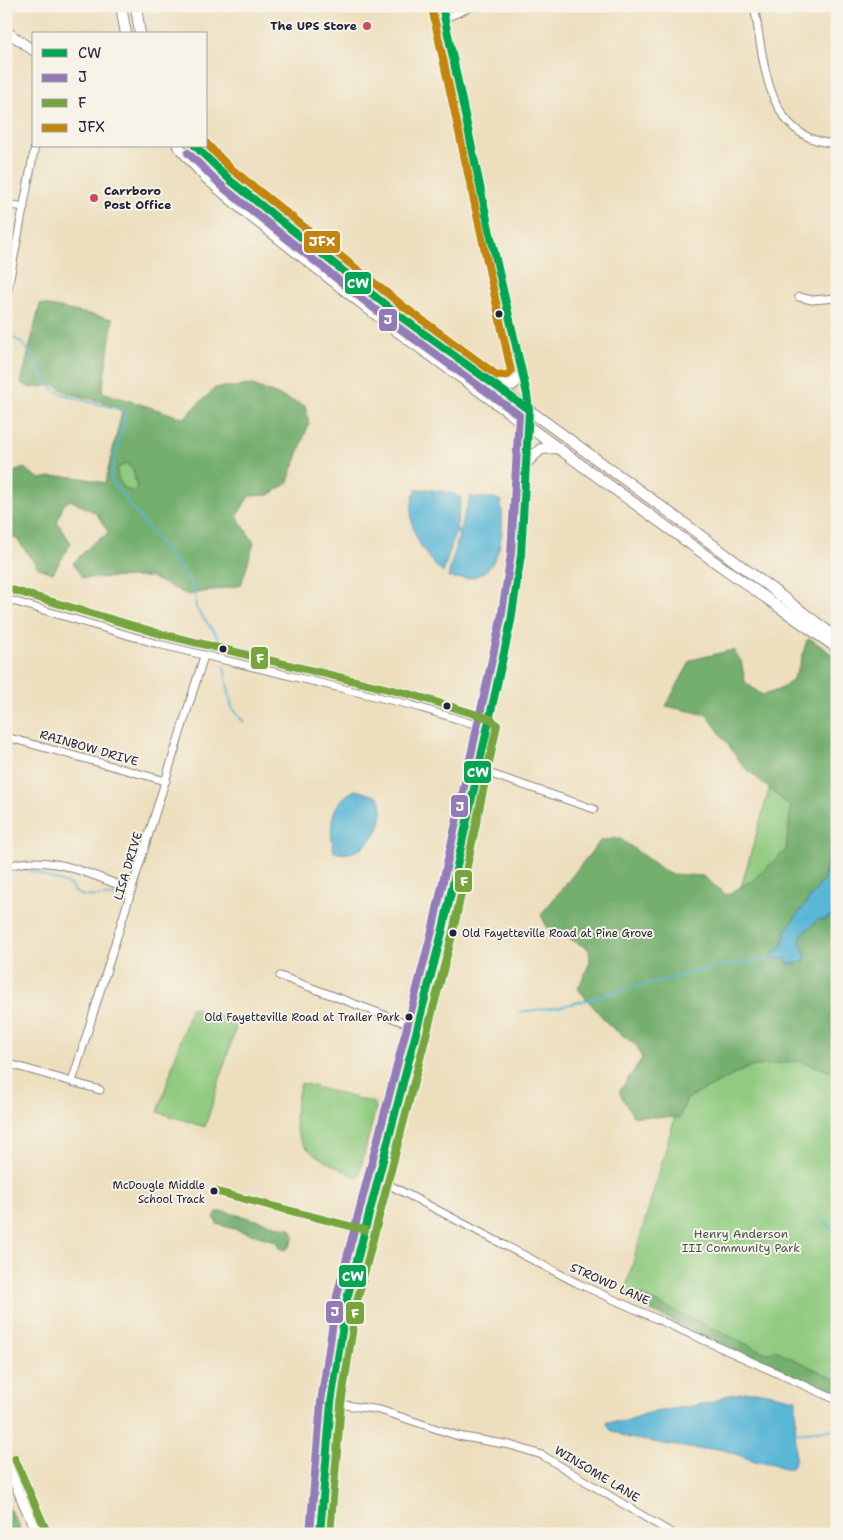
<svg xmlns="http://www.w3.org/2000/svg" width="843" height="1540" viewBox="0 0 843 1540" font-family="'Shantell Sans',sans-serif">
<rect width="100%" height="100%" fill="#f7f3e8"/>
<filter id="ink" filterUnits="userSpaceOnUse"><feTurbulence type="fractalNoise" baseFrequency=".02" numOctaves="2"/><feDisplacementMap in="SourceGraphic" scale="10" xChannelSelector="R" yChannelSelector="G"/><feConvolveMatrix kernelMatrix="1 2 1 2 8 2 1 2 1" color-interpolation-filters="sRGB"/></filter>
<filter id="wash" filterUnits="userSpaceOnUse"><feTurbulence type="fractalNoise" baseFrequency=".0096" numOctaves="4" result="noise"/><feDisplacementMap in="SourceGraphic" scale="20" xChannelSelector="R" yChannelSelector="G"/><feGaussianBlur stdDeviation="1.12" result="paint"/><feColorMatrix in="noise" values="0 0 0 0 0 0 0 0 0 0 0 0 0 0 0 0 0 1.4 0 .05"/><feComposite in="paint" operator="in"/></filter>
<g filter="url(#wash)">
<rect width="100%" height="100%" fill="#eddfbe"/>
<g fill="#90cb80" stroke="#59765e">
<path d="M 125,463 L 133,469 L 137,487 L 132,493 C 121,486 117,481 117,469 Z"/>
<polygon points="811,644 837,663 837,1392 624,1294"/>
<polygon points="191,1007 238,1021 205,1127 158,1112"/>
<path d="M 301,1083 L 374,1103 L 376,1107 L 358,1178 C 308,1151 283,1148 301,1083 Z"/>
</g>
<g fill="#74af6e" stroke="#4b6854" fill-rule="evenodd">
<path d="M 40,304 L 113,319 L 102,392 L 184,418 L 215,388 L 253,385 L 305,406 L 309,423 L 287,484 L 269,495 L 249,496 L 237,516 L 254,543 L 241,585 L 188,595 L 150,577 L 83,578 L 73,563 L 93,543 L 109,533 L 96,513 L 70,500 L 64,504 L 57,522 L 71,543 L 53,573 L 38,568 L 16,538 L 6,537 L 6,485 L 11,473 L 24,468 L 40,479 C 63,473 83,478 105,483 L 122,412 L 106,403 L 68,393 L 54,385 L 31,388 L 21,383 ZM 125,463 L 133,469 L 137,487 L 132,492 C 121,486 117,481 117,469 Z"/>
<path d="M 811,639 L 837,658 L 837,748 L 832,756 L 837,831 L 831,844 L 824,879 L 787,929 L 781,949 L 773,954 L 772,958 L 806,956 L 800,941 L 801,935 L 819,919 L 824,920 L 837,912 L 837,1073 L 798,1061 L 749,1067 L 687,1099 L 679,1118 L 633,1116 L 619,1092 L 642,1059 L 637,1046 L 610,1026 L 578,989 L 590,962 L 589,949 L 547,927 L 541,915 L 600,841 L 619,838 L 669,874 L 703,876 L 726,895 L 753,880 L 786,850 L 791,807 L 744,767 L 707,715 L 666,706 L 691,660 L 733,650 L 741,661 L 745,682 L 762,695 C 798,687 797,671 807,640 Z"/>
<polygon points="217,1212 226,1212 291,1229 294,1237 290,1246 286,1250 281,1249 275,1241 217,1224 214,1217"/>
<polygon points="640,1295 766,1353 775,1350 837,1380 837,1398 632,1302"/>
<path d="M 6,1501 C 9,1513 21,1521 20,1534 L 6,1534 Z"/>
</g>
<g fill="#58b6d6" stroke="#3d6c88">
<path d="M 426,489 L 451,493 L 461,498 L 456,529 L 459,531 L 470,497 L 494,498 L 501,501 C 505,539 500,588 448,577 L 459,534 L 455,533 L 443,573 C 419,551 403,521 416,490 Z"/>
<path d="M 355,790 L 379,797 C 391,825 364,861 334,852 C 329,827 329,803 355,790 Z"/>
<polygon points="837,831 837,912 824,920 819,919 801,935 800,942 806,956 804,962 788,964 786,959 771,958 773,954 781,949 787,929 824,879 831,844"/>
<polygon points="745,1392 763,1392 796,1399 795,1462 789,1470 770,1463 757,1462 721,1449 695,1449 629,1438 611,1430 606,1422 622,1422 648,1413 710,1403 725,1396"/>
</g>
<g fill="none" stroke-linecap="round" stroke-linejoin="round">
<g stroke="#58b6d6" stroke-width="2">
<path d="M 7,336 C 36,342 34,378 58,392 C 71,399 109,406 126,411 L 110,479 L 194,587 L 196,608 L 224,645 L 225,656"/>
<polyline points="224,667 232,708 245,723"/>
<path d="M 15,869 L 22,868 L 70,885 C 79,903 99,894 116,896 L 120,901"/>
<polyline points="518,1012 559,1007 707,969 772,958"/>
<polyline points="820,1216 837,1234"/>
<polyline points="795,1433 837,1429"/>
</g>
</g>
</g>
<g filter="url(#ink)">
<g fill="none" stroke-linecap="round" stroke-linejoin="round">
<g stroke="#88807c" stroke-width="9">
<g id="minor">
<path d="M 754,6 C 765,61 764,140 837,144"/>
<polyline points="445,18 473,6"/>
<polyline points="6,204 24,207"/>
<polyline points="799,297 812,300 837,298"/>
<polyline points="6,299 35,146"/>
<polyline points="6,599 158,644 411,705 487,728"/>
<polyline points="6,737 166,781"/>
<polyline points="479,770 594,809"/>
<path d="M 6,867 C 47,851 93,876 132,890"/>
<polyline points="280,976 419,1028"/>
<polyline points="6,1063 100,1090"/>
<polyline points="72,1082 204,656"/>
<polyline points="378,1179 577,1283 837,1400"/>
<polyline points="331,1403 380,1410 458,1436 510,1445 542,1455 673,1534"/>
<polyline points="320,1534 331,1403 347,1299 443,929 511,621 521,555 529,410 527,394 489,229 442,6"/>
</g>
</g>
<g stroke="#88807c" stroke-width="11">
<g id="major">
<polyline points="6,31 34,51"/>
<polyline points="6,1463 37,1534"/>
</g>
</g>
<g stroke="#88807c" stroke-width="12">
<g id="highway">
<polyline points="121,6 126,34"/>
<polyline points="136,6 140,34"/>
<polyline points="178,146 205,177 249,215 398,332 715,562 837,648"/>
<polyline points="195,146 231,181 397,314 684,523 837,638"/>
<polyline points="495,386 513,385 522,374"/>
<polyline points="525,464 541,449 558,448"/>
</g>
</g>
<use href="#minor" stroke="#fff" stroke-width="7"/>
<use href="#major" stroke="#fff" stroke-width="9"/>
<use href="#highway" stroke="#fff" stroke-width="10"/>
<g stroke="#f7f3e8" stroke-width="11">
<g id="bus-1">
<polyline points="195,146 231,181 397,314 529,410"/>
<polyline points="320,1534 331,1403 347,1299 443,929 511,621 521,555 529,410 527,394 489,229 442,6"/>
</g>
</g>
<g stroke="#f7f3e8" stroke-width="11">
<polyline id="bus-2" points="188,153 225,189 391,322 519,415 511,554 501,619 433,927 337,1296 321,1402 310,1533"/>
</g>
<g stroke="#f7f3e8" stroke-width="11">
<g id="bus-3">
<polyline points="9,589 161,634 413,695 491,719 497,725 453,932 357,1301 341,1404 330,1534"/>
<polyline points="214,1191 365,1230"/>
<polyline points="15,1459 46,1530"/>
</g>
</g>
<g stroke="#f7f3e8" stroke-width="11">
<polyline id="bus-4" points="206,143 229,167 403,306 498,376 508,375 511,371 432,8"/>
</g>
<use href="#bus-1" stroke="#00a651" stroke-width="8"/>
<use href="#bus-2" stroke="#937bb8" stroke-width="8"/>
<use href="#bus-3" stroke="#76a53d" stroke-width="8"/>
<use href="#bus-4" stroke="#c2850f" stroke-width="8"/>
</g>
</g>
<g fill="#d1495b" stroke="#f7f3e8" stroke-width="2">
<circle cx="367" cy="26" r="5"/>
<circle cx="94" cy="198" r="5"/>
</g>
<g fill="#22223b" stroke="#f7f3e8" stroke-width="2">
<circle cx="499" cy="314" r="4.5"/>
<circle cx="223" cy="649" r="4.5"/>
<circle cx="447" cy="706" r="4.5"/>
<circle cx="453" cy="933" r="4.5"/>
<circle cx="409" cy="1017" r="4.5"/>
<circle cx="214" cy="1191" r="4.5"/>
</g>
<g text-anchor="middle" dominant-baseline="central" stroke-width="4" stroke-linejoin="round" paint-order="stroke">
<g font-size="11" fill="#22223b" stroke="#f7f3e8" text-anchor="end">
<text x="462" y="933" text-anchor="start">Old Fayetteville Road at Pine Grove</text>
<text x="400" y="1017">Old Fayetteville Road at Trailer Park</text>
<text x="205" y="1185">McDougle Middle<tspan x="205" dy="14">School Track</tspan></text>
</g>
<g font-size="12" font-weight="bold" fill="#22223b" stroke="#f7f3e8" text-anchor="end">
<text x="357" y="26">The UPS Store</text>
<text x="104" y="191" text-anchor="start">Carrboro<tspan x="104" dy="14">Post Office</tspan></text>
</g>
<g font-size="12" fill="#22223b" stroke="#f7f3e8">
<text transform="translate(89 748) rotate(16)">RAINBOW DRIVE</text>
<text transform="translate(128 866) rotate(-73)">LISA DRIVE</text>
<text transform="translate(610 1284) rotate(24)">STROWD LANE</text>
<text transform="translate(597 1474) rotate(31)">WINSOME LANE</text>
</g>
<g font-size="12" fill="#435550" stroke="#f7f3e8">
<text x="741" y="1234">Henry Anderson<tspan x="741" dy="14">III Community Park</tspan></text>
</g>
</g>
<g stroke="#f7f3e8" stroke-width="2">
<rect x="303" y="230" width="38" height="24" rx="5" fill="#c2850f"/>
<rect x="344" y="271" width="28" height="24" rx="5" fill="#00a651"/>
<rect x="378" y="308" width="20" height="24" rx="5" fill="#937bb8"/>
<rect x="250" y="646" width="19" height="24" rx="5" fill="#76a53d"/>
<rect x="463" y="760" width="29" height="24" rx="5" fill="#00a651"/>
<rect x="450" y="794" width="19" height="24" rx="5" fill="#937bb8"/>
<rect x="454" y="869" width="19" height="24" rx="5" fill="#76a53d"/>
<rect x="338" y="1264" width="29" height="24" rx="5" fill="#00a651"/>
<rect x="325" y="1300" width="19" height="24" rx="5" fill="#937bb8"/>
<rect x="345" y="1301" width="20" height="24" rx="5" fill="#76a53d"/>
</g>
<g font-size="14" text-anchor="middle" font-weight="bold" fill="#fff">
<text x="322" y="246">JFX</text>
<text x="358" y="288">CW</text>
<text x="388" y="324">J</text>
<text x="260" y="663">F</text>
<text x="478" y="777">CW</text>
<text x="460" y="811">J</text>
<text x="464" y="886">F</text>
<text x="353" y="1281">CW</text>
<text x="335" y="1316">J</text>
<text x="355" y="1318">F</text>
</g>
<rect width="843" height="1540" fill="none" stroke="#f7f3e8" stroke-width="25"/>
<rect x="32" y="32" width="175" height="115" fill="#f7f3e8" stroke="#a29fa3"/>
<rect x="42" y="49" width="25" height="8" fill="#00a651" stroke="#a29fa3"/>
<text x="78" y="58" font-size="15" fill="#22223b">CW</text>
<rect x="42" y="74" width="25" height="8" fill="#937bb8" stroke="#a29fa3"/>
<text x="78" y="82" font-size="15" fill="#22223b">J</text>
<rect x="42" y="99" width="25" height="8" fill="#76a53d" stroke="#a29fa3"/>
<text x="78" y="108" font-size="15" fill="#22223b">F</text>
<rect x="42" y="124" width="25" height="8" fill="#c2850f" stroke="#a29fa3"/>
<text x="78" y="132" font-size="15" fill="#22223b">JFX</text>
</svg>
